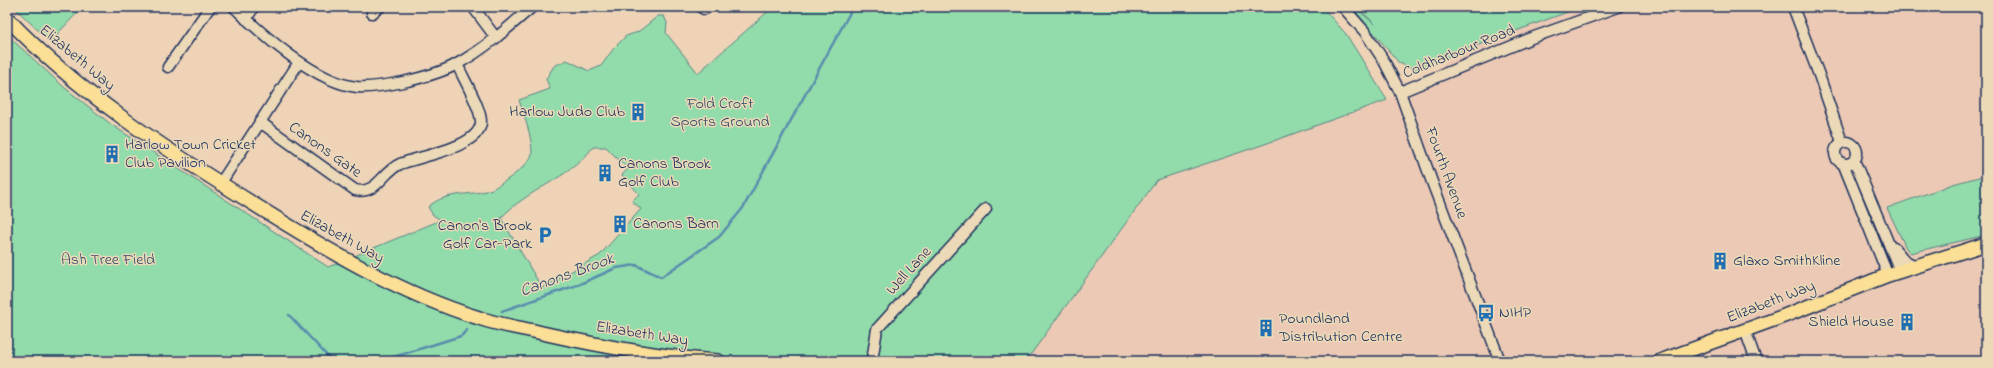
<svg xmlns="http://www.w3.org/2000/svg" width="1993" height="368" viewBox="0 0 1993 368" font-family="'Indie Flower',sans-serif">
<rect width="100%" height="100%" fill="#eed3b7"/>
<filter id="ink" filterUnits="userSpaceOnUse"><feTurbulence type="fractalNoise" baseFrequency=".025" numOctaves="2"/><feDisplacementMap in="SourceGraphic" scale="8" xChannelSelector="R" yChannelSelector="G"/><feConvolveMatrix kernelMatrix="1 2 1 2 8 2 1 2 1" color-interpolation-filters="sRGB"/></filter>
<g filter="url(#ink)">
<polygon fill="#ecc9b4" points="1451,7 1986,7 1986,361 1026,361 1158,180 1385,101 1411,88 1462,51"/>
<g fill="#92dbaa" stroke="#568584" fill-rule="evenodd">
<polygon points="14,7 83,7 59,32 52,44"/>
<path d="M 773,7 L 1322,7 L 1346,34 L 1387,100 L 1262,145 L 1157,180 L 1026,361 L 7,361 L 7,35 L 65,88 L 112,125 L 328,267 L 441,220 L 433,215 L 428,207 C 447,190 471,197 492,189 C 502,184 532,164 532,153 C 532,135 524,117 519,100 L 550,89 L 546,79 L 554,66 L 567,60 L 589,71 L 601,66 L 614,48 L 626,36 L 638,32 L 658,16 L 664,16 L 667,23 L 666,33 L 698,73 ZM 593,147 L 606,147 L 628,169 L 622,175 L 639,194 L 632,201 L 641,209 L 600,255 L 542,288 L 501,218 C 527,189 570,179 593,147 Z"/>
<polygon points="1352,7 1354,7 1375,24 1357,7 1451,7 1452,11 1451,7 1581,7 1462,51 1416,70 1399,63"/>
<polygon points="1986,175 1986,235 1910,253 1906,248 1887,208 1953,184"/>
</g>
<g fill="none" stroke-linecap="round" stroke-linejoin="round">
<g stroke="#598cae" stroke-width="2.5">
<polyline points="502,311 580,284 616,268 636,265 661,277 719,237 743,208 853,7"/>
<polyline points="289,315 332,361"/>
<polyline points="381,361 461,336 467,330"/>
</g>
<g stroke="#1b2f5e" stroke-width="13">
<g id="minor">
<path d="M 234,7 C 262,35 317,83 357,87 C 372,88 388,85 403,82 C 421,78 441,73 457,64 C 485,49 509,27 532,7"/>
<polyline points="473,7 496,38"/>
<polyline points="701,7 704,9 708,7"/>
<polyline points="1343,7 1365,32 1384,61 1400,92 1432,182 1500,361"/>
<polyline points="1793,7 1819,75 1842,142"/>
<polyline points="372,13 380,7"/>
<polyline points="246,19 254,7"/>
<polyline points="168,67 210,7"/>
<polyline points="1400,92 1534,37 1618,7"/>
<path d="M 260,122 L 355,190 C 377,195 382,172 400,164 C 420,156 478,148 481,123 C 482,109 463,78 457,64"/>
<circle cx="1846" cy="153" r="11"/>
<polyline points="1854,160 1900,271"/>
<polyline points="1843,163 1888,275"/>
<polyline points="220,184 299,62"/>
<polyline points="1894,248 1905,261 1917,266"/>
<polyline points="1745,330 1756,361"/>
<polyline points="872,361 877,329 986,209"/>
</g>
</g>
<g stroke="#1b2f5e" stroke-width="16">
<g id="major">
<path d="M 7,18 C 78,93 165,149 252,203 C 324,248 398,293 479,318 C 499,325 521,328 542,333 C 600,346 658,357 718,361"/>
<polyline points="1660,361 1784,316 1888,275 1986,244"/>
</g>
</g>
<use href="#minor" stroke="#ecd9b7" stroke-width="10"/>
<use href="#major" stroke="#fbdf96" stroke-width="13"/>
</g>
</g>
<defs>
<g id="building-bare" transform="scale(1.38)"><path d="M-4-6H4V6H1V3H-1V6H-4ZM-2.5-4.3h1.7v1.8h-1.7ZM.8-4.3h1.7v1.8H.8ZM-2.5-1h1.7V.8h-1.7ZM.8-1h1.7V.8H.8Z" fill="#1f6fb2" stroke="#ecd9b7" stroke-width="2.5" paint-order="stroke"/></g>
<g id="parking-bare" transform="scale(1.38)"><path d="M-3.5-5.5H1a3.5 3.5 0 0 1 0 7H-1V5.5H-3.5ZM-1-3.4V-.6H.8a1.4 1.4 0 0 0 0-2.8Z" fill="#1f6fb2" stroke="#ecd9b7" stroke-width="2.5" paint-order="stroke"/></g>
<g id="bus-bare" transform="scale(1.38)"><path d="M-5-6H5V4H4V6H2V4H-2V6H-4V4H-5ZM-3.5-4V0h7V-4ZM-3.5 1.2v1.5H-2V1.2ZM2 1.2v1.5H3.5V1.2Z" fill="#1f6fb2" stroke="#ecd9b7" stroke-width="2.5" paint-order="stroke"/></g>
</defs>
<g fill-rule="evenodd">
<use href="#building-bare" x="638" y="112"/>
<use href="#building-bare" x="112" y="154"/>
<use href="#building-bare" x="605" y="173"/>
<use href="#building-bare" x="620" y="224"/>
<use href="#parking-bare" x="545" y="235"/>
<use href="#building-bare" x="1720" y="261"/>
<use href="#bus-bare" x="1486" y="313"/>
<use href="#building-bare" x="1907" y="322"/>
<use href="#building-bare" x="1266" y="328"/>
</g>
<g text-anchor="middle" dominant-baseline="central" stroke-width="3" stroke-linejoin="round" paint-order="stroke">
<g font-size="16" fill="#1b2f5e" stroke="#ecd9b7">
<text transform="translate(1459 52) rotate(-22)">Coldharbour Road</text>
<text transform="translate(77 58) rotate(40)">Elizabeth Way</text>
<text transform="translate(325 150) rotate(35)">Canons Gate</text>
<text transform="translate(1446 173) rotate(70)">Fourth Avenue</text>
<text transform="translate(342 237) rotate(29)">Elizabeth Way</text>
<text transform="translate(909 271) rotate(-48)">Well Lane</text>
<text transform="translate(1771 302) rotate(-21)">Elizabeth Way</text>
<text transform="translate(642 334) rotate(9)">Elizabeth Way</text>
</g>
<g font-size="16" fill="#2d4969" stroke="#ecd9b7">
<text x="720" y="104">Fold Croft<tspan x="720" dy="18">Sports Ground</tspan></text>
<text x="108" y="260">Ash Tree Field</text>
</g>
<g font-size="16" fill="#1b2f5e" stroke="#ecd9b7" text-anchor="start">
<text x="625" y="112" text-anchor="end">Harlow Judo Club</text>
<text x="125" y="145">Harlow Town Cricket<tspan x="125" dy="18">Club Pavilion</tspan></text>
<text x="618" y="164">Canons Brook<tspan x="618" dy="18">Golf Club</tspan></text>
<text x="633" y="224">Canons Barn</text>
<text x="532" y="226" text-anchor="end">Canon's Brook<tspan x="532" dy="18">Golf Car-Park</tspan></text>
<text x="1733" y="261">Glaxo SmithKline</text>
<text x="1499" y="313">NIHP</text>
<text x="1279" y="319">Poundland<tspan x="1279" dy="18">Distribution Centre</tspan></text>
<text x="1894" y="322" text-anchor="end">Shield House</text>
</g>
<g font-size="17" font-style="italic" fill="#2b4672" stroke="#ecd9b7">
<text transform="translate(567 275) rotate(-20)">Canons Brook</text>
</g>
</g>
<rect width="1993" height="368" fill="none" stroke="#ecd9b7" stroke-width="24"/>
<rect x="12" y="12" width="1969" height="344" fill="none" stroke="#1b2f5e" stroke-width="1.5" filter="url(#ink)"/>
</svg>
